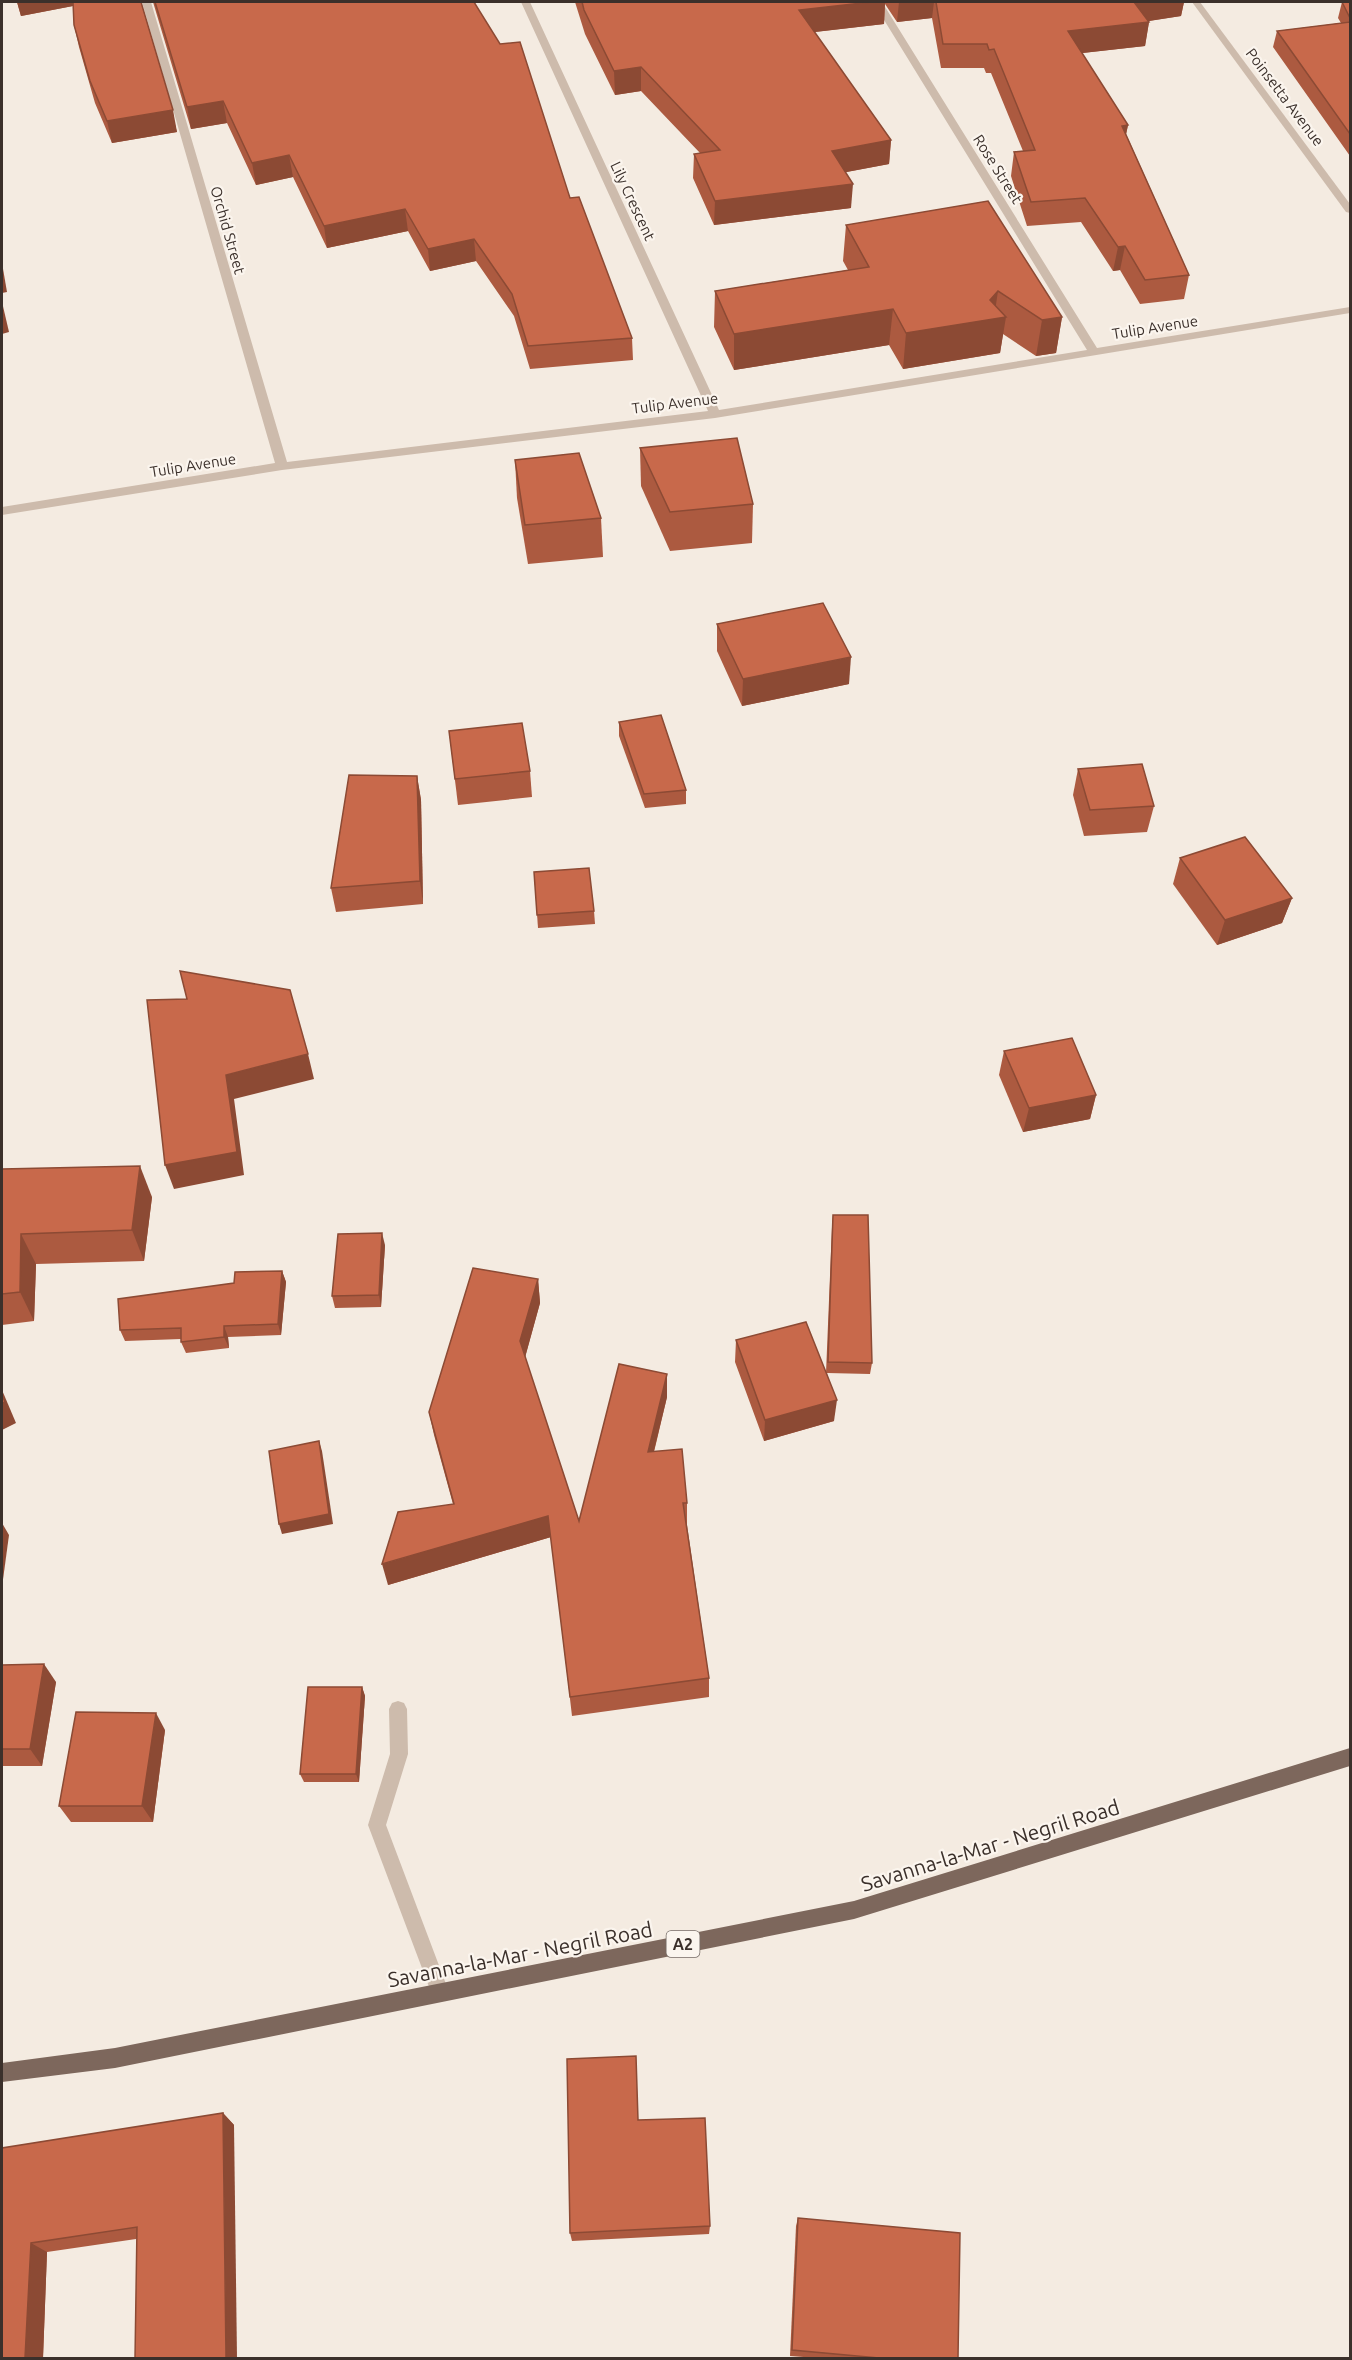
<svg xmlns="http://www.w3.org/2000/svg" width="1352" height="2360" viewBox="0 0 1352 2360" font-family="Ubuntu,sans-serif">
<rect width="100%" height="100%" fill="#f4ebe1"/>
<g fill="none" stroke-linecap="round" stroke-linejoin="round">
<g fill="#cdbbac" fill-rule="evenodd">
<polygon points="142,2 151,2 287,462 708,411 521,2 530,2 719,410 1087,350 873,2 882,2 1097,348 1350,307 1350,313 715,418 282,470 2,515 2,507 275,463"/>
<polygon points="1192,2 1200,2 1350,204 1350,213 1346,212"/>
<polygon points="398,1701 404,1703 407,1709 408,1754 386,1825 449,1992 447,1999 440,2001 433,1999 431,1992 368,1825 390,1754 389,1709 392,1703"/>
</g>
<polygon fill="#7d675c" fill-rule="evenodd" points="1350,1748 1350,1766 854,1919 115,2068 2,2082 2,2063 115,2048 854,1901"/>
</g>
<g fill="#ac5a40">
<polygon points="17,2 141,2 177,132 112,143 95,103 79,47 74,25 73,6 21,16"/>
<polygon points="153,2 474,2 570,198 632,338 633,360 530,369 514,316 476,261 430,271 408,231 327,248 293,177 256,185 227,123 191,129"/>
<polygon points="575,2 1184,2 1181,16 1148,21 1149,22 1145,46 1082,53 1128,125 1126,134 1189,275 1184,299 1140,304 1120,270 1113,271 1081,222 1027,226 1011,176 1014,152 1023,151 991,73 986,73 984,68 941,68 932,18 897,22 885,4 884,24 814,32 891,140 889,164 846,172 851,208 714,225 693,178 694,154 700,153 641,91 615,95 585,34"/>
<polygon points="1342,2 1350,2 1350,156 1273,47 1277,31 1341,23 1338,18"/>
<polygon points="846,225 1062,317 1056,353 1036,356 1003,334 1000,353 903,369 889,345 734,370 714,327 715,291 848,270 843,261"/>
<polygon points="640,448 753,504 752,543 670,551 641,486"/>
<polygon points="515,460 601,518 603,557 528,564 517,498"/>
<polygon points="717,624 849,684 742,706 717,651"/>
<polygon points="619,722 686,790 686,804 645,808 619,736"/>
<polygon points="449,731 530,771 532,797 458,805"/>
<polygon points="1078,769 1154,806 1147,832 1084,836 1073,795"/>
<polygon points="417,776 421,800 423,904 336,912 331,888"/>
<polygon points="1180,858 1292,898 1282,923 1217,945 1173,884"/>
<polygon points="534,872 594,911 595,924 538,928"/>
<polygon points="1004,1051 1096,1095 1090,1119 1023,1132 999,1075"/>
<polygon points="2,1169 152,1197 144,1261 36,1264 34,1321 2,1325"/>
<polygon points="833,1215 872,1363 870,1374 827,1373 834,1421 764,1441 735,1362 736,1340 826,1373 832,1227"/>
<polygon points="385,1245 381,1307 335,1308 332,1296"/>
<polygon points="282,1271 286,1282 281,1335 228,1337 229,1348 186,1353 181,1342 181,1339 125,1341 120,1330 234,1283"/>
<polygon points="538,1279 540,1303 525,1357 579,1521 667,1374 667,1397 654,1452 687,1503 687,1525 709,1678 709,1697 572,1716 551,1537 388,1585 453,1504 434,1435 429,1412"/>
<polygon points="2,1665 56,1682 42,1766 2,1766"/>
<polygon points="362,1687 365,1696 359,1782 304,1782 300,1774"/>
<polygon points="165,1730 153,1822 71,1822 59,1806"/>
<polygon points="223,2113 234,2125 136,2239 47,2252 43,2358 2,2358 2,2148"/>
<polygon points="639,2120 710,2226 709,2234 572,2241 570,2233"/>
<polygon points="798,2218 958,2358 817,2358 790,2356 796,2226"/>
</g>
<g fill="#8c4a34">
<polygon points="17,2 77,2 78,5 21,16"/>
<polygon points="871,2 885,2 884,24 798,34 799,10"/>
<polygon points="899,2 934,2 932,18 897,22"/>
<polygon points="1133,2 1184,2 1181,16 1130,24"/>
<polygon points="1149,22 1145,46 1065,55 1068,31"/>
<polygon points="641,67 641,91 615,95 614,71"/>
<polygon points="223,101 227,123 191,129 187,107"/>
<polygon points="173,110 177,132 112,143 107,121"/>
<polygon points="1128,125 1123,149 1122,126"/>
<polygon points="891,140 889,164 831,175 832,151"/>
<polygon points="289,155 293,177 256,185 252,163"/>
<polygon points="853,184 851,208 714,225 715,201"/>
<polygon points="405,209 408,231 327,248 324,226"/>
<polygon points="474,239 476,261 430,271 428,249"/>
<polygon points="1125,246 1120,270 1113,271 1118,247"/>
<polygon points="2,263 7,292 2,293"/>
<polygon points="998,291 994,318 1006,317 1000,353 903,369 906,333 990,300"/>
<polygon points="2,302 9,332 2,334"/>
<polygon points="893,309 889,345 734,370 734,334"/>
<polygon points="1062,317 1056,353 1036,356 1042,320"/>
<polygon points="851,657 849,684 742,706 743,679"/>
<polygon points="417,776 421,800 423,904 420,881"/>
<polygon points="1292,898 1282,923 1217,945 1225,920"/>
<polygon points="308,1054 314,1079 234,1099 244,1175 174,1189 165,1165 226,1075"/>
<polygon points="1096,1095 1090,1119 1023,1132 1029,1108"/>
<polygon points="140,1166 152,1197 144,1261 132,1230"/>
<polygon points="382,1233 385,1245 381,1307 379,1295"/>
<polygon points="21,1234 36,1264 34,1321 20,1292"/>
<polygon points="282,1271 286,1282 281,1335 278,1324"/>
<polygon points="538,1279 540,1303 523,1365 520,1341"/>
<polygon points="224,1326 228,1337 229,1348 224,1337"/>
<polygon points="667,1374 667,1397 648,1475 648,1452"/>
<polygon points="2,1390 16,1423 2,1430"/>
<polygon points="837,1400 834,1421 764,1441 765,1420"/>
<polygon points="319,1441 322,1451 333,1524 282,1534 279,1524"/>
<polygon points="548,1516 551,1537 388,1585 382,1564"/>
<polygon points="2,1523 9,1535 2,1587"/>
<polygon points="44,1664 56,1682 42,1766 30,1749"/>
<polygon points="362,1687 365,1696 359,1782 356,1774"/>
<polygon points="156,1713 165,1730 153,1822 142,1806"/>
<polygon points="223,2113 234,2125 237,2358 226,2358"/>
<polygon points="31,2243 47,2252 43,2358 25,2358"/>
</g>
<g fill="#c8694b" stroke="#8c4a34" stroke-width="1.5">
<polygon points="73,2 141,2 173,110 107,121 90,81 74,25"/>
<polygon points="155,2 474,2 500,44 520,42 570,198 579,197 632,338 528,346 512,294 474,239 428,249 405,209 324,226 289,155 252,163 223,101 187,107"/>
<polygon points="582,2 871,2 799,10 891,140 832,151 853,184 715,201 694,154 720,150 641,67 614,71 584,10"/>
<polygon points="936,2 1134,2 1149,22 1068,31 1128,125 1122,126 1189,275 1145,280 1125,246 1118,247 1085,198 1031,202 1014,152 1035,150 994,49 989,50 987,44 943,44"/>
<polygon points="1342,2 1350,2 1350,18"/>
<polygon points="1350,22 1350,134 1277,31"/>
<polygon points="988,201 1062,317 1042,320 998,291 990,300 1006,317 906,333 893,309 734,334 715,291 869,267 846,225"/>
<polygon points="737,438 753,504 670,512 640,448"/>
<polygon points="579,453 601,518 525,525 515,460"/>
<polygon points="823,603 851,657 743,679 717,624"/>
<polygon points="661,715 686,790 644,794 619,722"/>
<polygon points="522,723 530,771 455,779 449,731"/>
<polygon points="1142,764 1154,806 1090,810 1078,769"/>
<polygon points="349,775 417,776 420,881 331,888"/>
<polygon points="1245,837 1292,898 1225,920 1180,858"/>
<polygon points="589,868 594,911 537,915 534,872"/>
<polygon points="180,971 290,990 308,1054 226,1075 237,1152 165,1165 147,1000 187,999"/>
<polygon points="1072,1038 1096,1095 1029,1108 1004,1051"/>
<polygon points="140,1166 132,1230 21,1234 20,1292 2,1294 2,1169"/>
<polygon points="833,1215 868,1215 872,1363 828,1362"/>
<polygon points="382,1233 379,1295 332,1296 338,1234"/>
<polygon points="473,1268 538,1279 520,1341 579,1521 619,1364 667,1374 648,1452 682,1449 687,1503 683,1503 709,1678 570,1697 548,1516 382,1564 398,1512 454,1504 429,1412"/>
<polygon points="282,1271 278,1324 224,1326 224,1337 181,1342 181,1328 120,1330 118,1299 234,1283 235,1272"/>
<polygon points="806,1322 837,1400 765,1420 736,1340"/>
<polygon points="2,1395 5,1402 2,1403"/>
<polygon points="319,1441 329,1514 279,1524 269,1451"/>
<polygon points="44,1664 30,1749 2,1749 2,1665"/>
<polygon points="308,1687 362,1687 356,1774 300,1774"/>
<polygon points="76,1712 156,1713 142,1806 59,1806"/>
<polygon points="636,2056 638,2120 705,2118 710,2226 570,2233 567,2059"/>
<polygon points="223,2113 226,2358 135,2358 137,2227 31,2243 25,2358 2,2358 2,2148"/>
<polygon points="798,2218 960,2233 958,2358 879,2358 792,2350"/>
</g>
<g text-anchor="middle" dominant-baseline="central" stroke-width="4.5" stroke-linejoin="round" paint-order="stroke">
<g font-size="15" fill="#3b302b" stroke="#fbf5ee">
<text transform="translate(1285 97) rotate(53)">Poinsetta Avenue</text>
<text transform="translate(998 169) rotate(58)">Rose Street</text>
<text transform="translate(633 201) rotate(65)">Lily Crescent</text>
<text transform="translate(228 230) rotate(74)">Orchid Street</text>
<text transform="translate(1155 327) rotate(-9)">Tulip Avenue</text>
<text transform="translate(675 403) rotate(-7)">Tulip Avenue</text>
<text transform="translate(193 465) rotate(-9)">Tulip Avenue</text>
</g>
<rect fill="#fbf5ee" stroke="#756b66" stroke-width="1.5" x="666.5" y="1931" width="33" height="26" rx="4.5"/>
<g font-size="16" font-weight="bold" fill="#3b302b">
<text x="683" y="1944">A2</text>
</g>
<g font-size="21" fill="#3b302b" stroke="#fbf5ee">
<text transform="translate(990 1845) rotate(-17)">Savanna-la-Mar - Negril Road</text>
<text transform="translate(520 1954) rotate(-11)">Savanna-la-Mar - Negril Road</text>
</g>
</g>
<rect width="1352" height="2360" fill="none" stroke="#3b302b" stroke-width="6"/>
</svg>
